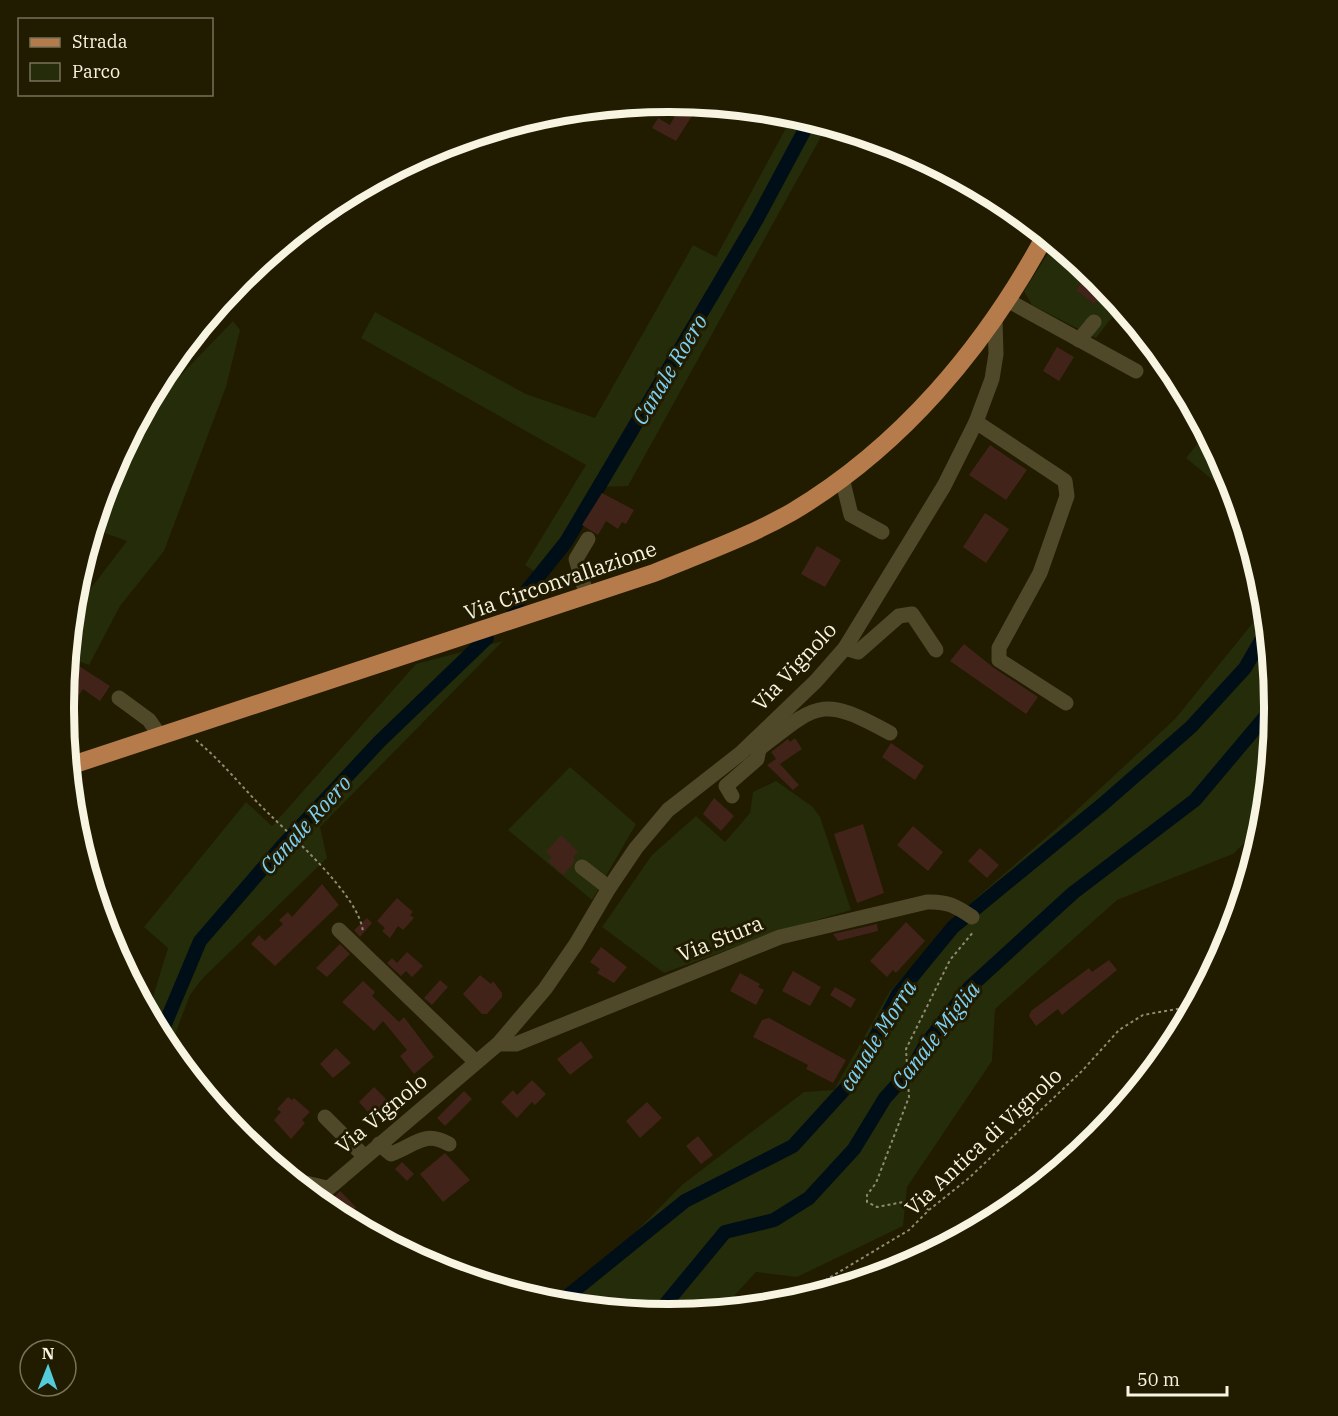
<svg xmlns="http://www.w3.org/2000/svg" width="1338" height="1416" viewBox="0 0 1338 1416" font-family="'IBM Plex Serif',serif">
<rect width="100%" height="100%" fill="#211b00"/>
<g fill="#252c09">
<polygon points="793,115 827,126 628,486 603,487 576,530 571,543 544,578 525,565 586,465 361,338 375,312 526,394 595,418 693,245 716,257"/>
<polygon points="1054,244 1098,280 1120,307 1096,338 1032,305 1024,291"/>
<polygon points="233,321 240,330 226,387 164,551 120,606 89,665 68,657 72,613 127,541 93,529 109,476 165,371 181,375"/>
<polygon points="1206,433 1229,476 1236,499 1186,458"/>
<polygon points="1260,577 1263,590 1275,708 1263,825 1233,854 1117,900 995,1009 992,1061 907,1187 903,1226 797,1277 756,1272 722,1309 669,1314 545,1301 599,1269 683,1184 804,1092 834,1090 890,991 958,914 1065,821 1175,719 1260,614"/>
<polygon points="503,641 320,827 327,858 202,979 190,995 169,1050 148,1013 168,948 144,927 246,802 272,826 416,664"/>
<polygon points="570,767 636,824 592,900 508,830"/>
<polygon points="776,781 813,807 820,817 851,910 776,932 664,973 602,927 652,855 696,816 725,842 750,813 753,792"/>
</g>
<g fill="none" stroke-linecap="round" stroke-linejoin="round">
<g stroke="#000e17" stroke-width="14">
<polyline points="513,608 566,542 757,219 810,120"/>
<polyline points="160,1036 200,941 283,845 379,742 487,638"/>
<polyline points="559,1303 685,1201 793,1146 853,1080 898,994 953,927 1103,804 1191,727 1245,668 1267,630"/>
<polyline points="658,1313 725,1232 774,1220 809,1198 854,1149 885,1098 913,1067 926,1044 969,988 1073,893 1195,800 1275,705"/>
</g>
</g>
<g fill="#41231a">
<polygon points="682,103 699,105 676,141 652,128 658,118 670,125"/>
<polygon points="1010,208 1036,229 1031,235 1004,217"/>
<polygon points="1089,273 1106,289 1094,304 1076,290"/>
<polygon points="1057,347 1074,357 1059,381 1043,371"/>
<polygon points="990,445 1027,470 1006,500 969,475"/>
<polygon points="602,493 634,510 626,524 622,522 618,529 606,521 598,535 582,525"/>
<polygon points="985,513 1009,529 986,563 963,547"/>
<polygon points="817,546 841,560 825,587 801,574"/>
<polygon points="964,644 994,668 1038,697 1026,714 950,661"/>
<polygon points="68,659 110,686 100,701 83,689 79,695 65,685"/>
<polygon points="795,738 802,749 780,764 799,785 793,790 767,765 776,759 771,752 788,739 790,742"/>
<polygon points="891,743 924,766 915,780 882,757"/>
<polygon points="714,798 734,816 721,831 703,814"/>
<polygon points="863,824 884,893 857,903 834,834"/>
<polygon points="913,826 943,852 928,871 897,845"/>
<polygon points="561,835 578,852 573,857 575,860 573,864 563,875 548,861 552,857 546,852"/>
<polygon points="980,848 999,865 987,878 968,861"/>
<polygon points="322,884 339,905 275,966 251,944 259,935 265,941 283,924 279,920 288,912 292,917"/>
<polygon points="397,898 413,912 410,915 414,918 403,930 398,926 390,938 382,931 385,928 377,921"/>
<polygon points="367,918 372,923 360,937 354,930"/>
<polygon points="906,922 925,941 896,973 893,970 887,977 870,961"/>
<polygon points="877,924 878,931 838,941 833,934"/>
<polygon points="340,944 350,954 327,977 316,968"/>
<polygon points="601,947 627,967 614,983 597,973 600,969 590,962"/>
<polygon points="407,952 423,966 412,977 406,971 401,976 387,963 392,958 397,963"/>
<polygon points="1109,960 1117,970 1062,1015 1058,1009 1036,1026 1029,1016 1031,1011 1089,968 1092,972"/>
<polygon points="793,971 821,987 810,1006 782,991"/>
<polygon points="740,973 760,984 758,987 764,990 756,1005 730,991"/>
<polygon points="480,975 491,984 493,981 502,993 502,997 487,1014 482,1014 463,994"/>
<polygon points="440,980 448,987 432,1005 424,998"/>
<polygon points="363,981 375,992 372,996 399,1022 404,1017 434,1057 414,1074 400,1056 407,1050 383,1021 374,1031 342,1002"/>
<polygon points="835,987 856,999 851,1008 830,995"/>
<polygon points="769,1018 846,1060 833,1083 806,1069 808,1065 753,1037 762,1020"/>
<polygon points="581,1041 593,1057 570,1075 557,1059"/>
<polygon points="336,1048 351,1063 333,1078 320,1064"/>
<polygon points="532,1080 546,1094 535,1105 532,1102 517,1118 501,1102 513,1090 517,1095"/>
<polygon points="374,1087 391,1104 374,1119 359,1102"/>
<polygon points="464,1091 472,1099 445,1126 437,1118"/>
<polygon points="288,1097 292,1100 294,1098 310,1112 302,1120 305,1123 291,1139 274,1120 281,1112 277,1109"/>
<polygon points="647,1102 662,1118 640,1138 626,1121"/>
<polygon points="698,1136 713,1155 701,1164 686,1146"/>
<polygon points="445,1153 470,1180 443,1202 420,1174"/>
<polygon points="402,1162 414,1174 407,1181 395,1169"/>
<polygon points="340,1191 356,1207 346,1217 337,1208 333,1212 325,1206"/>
</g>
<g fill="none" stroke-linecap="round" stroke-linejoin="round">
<g stroke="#8f8a73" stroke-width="2" stroke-dasharray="3 3" stroke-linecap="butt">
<path d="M 196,740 C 219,759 237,781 257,802 C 284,830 361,895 363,933"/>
<polyline points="929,1210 914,1200 877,1207 867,1202 867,1195 876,1183 909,1097 906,1049 950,960 974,931"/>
<polyline points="789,1302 909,1230 929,1210 969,1178 1082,1071 1119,1030 1143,1015 1194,1006"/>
</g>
<g stroke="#4f4929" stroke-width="15">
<polyline points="1007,300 1136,371"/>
<polyline points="1079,340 1094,322"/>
<polyline points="976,422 1065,481 1067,496 1040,573 999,648 999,660 1066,703"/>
<polyline points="842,478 851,515 882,532"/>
<polyline points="587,596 576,559 588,539"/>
<polyline points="845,648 858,652 899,616 912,614 936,650"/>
<polyline points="119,698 149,720 160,736"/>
<path d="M 759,749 C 818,703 821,695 890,733"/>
<polyline points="732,796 726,786 757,759 759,749 753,742"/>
<polyline points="582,867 609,888"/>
<polyline points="339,930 476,1062"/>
<path d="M 498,1044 L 516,1044 L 780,937 L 927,902 C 947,901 956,906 972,917"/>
<polyline points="325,1117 364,1156"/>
<path d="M 379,1144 L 391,1154 C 416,1145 424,1130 449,1144"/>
<polyline points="293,1180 327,1188"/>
<polyline points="316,1199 498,1044 545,989 576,944 609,888 636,848 668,810 741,753 816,681 845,648 944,486 976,422 992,379 996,354 995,319"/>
</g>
<path stroke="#b67b4b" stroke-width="18" d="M 69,766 L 654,573 C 700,554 748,537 792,512 C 901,447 985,347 1045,236"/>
</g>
<g text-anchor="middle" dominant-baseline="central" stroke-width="6" stroke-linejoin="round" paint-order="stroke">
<g font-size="21" fill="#f7f4e1" stroke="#211b00">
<text transform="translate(560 580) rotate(-19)">Via Circonvallazione</text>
<text transform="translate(794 666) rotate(-47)">Via Vignolo</text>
<text transform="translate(720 938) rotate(-22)">Via Stura</text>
<text transform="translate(381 1113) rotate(-40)">Via Vignolo</text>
<text transform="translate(983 1141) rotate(-43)">Via Antica di Vignolo</text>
</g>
<g font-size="22" font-style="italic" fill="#7dd1f5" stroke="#211b00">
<text transform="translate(669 369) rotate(-59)">Canale Roero</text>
<text transform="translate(305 824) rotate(-48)">Canale Roero</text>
<text transform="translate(877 1035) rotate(-58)">canale Morra</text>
<text transform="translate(935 1035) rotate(-52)">Canale Miglia</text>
</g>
</g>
<path d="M0 0H1338V1416H0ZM669 112H669A595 595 0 0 1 1264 707V709A595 595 0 0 1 669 1304H669A595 595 0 0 1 74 709V707A595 595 0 0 1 669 112Z" fill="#211b00" fill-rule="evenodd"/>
<path fill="none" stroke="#f7f4e1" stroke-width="8" d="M669 112H669A595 595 0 0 1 1264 707V709A595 595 0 0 1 669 1304H669A595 595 0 0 1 74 709V707A595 595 0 0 1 669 112Z"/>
<rect x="18" y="18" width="195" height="78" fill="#211b00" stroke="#77725a" stroke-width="1.5"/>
<rect x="30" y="38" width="30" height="9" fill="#b67b4b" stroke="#77725a" stroke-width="1.5"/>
<text x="72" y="48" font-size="18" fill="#f7f4e1">Strada</text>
<rect x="30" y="63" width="30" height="18" fill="#252c09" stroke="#77725a" stroke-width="1.5"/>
<text x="72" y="78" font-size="18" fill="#f7f4e1">Parco</text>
<g transform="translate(48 1368) rotate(1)"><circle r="28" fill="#211b00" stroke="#77725a" stroke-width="1.5"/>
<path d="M0-4.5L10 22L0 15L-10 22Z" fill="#53cbdb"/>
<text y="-9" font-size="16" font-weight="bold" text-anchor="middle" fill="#f7f4e1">N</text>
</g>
<path d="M1128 1386v9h99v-9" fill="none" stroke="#f7f4e1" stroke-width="3"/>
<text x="1137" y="1386" font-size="18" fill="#f7f4e1" stroke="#211b00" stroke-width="4.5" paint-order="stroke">50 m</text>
</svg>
